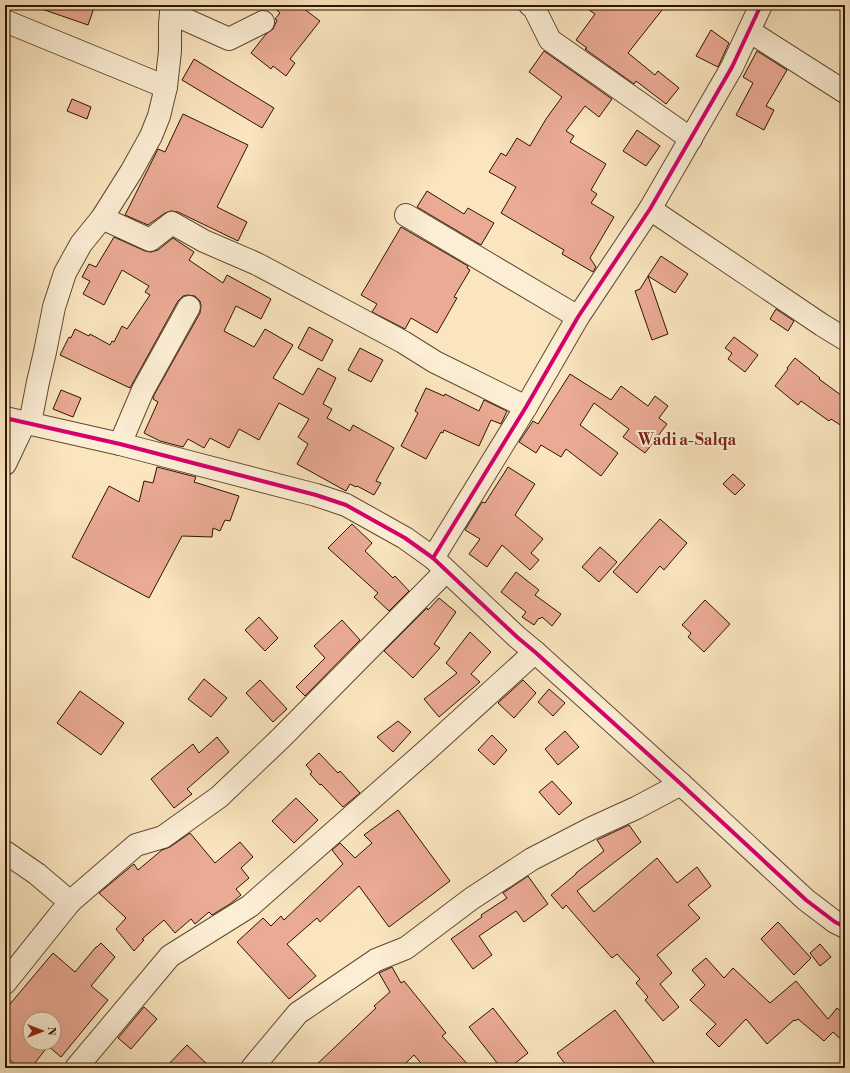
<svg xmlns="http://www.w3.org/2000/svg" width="850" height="1073" viewBox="0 0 850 1073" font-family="'Libre Bodoni',serif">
<rect width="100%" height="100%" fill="#fae5be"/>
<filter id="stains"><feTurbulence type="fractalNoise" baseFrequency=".005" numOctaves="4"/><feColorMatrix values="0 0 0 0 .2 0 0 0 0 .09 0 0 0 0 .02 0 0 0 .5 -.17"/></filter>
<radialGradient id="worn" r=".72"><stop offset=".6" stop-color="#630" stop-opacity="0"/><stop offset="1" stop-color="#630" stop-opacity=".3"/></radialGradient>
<g fill="#eaaa94" stroke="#2d1500" fill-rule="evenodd">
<polygon points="36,5 95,5 88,25 36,7"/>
<polygon points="271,5 299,5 320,21 290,59 295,63 286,76 273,66 271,69 251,53 266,34 273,29 277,20 275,19 280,13"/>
<polygon points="582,5 666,5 628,53 655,75 658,71 679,88 666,104 636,81 634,84 585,49 587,48 576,40 595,14"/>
<polygon points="711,30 729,43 718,67 696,56"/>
<polygon points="544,51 612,99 599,117 585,106 566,131 574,136 570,142 606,164 591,190 597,194 591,203 614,217 590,258 596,267 593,272 562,254 564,250 501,213 516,187 489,172 501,153 506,156 517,138 530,146 546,119 562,97 529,72"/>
<polygon points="757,51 787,70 766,106 774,110 764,130 736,115 753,83 743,77"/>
<polygon points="194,59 274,108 262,128 182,80"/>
<polygon points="72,99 91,107 87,119 67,111"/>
<polygon points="183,114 248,145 217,207 247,222 238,241 178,212 171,211 165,213 148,225 125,215 158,149 165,152"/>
<polygon points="637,130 660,146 646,166 623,151"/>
<polygon points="427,191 464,214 468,208 494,223 481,245 417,207"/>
<polygon points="401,227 468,266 467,268 470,270 454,297 457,298 437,333 411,318 405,329 372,312 377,304 361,295"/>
<polygon points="114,237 145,251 151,252 158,250 173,238 194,252 189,260 223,283 227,275 271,299 261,319 236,306 224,331 254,347 265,329 293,345 273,378 303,395 318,368 336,378 323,404 332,409 327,418 350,431 353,425 394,448 376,481 381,483 374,495 357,486 356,487 350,484 346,491 297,464 308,444 298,437 309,419 279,403 259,440 239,429 229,448 210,438 204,448 188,439 183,447 160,441 144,433 158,402 153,399 154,395 200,313 201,306 200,301 195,296 188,295 183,296 178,301 130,388 60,355 69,337 71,338 75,329 89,336 90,334 110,345 112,341 114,342 122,326 127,329 150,295 145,292 149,286 122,270 104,305 83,294 90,281 82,277 89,264 96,267"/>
<polygon points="661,256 688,274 675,293 648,276"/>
<polygon points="648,276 668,334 652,340 635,291 640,289"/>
<polygon points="776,309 794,321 788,331 770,319"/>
<polygon points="309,327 333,340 322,361 298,348"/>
<polygon points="734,337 758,355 745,372 728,359 732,353 725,348"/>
<polygon points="360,348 383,360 371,382 348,370"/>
<polygon points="795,358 820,378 819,379 845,398 845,428 831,419 829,421 801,401 798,405 775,386 788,369 787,368"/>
<polygon points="570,374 611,400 621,386 648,406 655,396 668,406 659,418 667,424 645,453 623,437 629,429 594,403 580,425 618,453 601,476 566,449 561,457 541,445 536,453 519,442 533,421 538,424"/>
<polygon points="426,388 444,396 445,394 479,411 484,400 507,411 501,424 491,420 479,446 444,430 443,433 441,432 426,459 401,446 418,413 415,411"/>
<polygon points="61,390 81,398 73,417 53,409"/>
<polygon points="157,467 196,477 194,482 239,496 230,521 225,520 220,531 213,528 212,537 182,536 149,598 72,557 109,486 139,502 144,481 153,483"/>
<polygon points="508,467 535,484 515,515 543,539 531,553 539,560 530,570 502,545 487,567 469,554 480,539 465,530 482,502 485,503"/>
<polygon points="733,474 745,485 735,495 723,484"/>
<polygon points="660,519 687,543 664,570 660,566 637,593 613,572"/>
<polygon points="352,524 372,543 365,551 393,578 395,576 409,591 389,611 374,597 378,593 328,548"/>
<polygon points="600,547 617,562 599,582 582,567"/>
<polygon points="516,572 539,590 535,595 561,614 552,626 542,617 540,619 539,618 534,625 522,617 526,612 501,592"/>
<polygon points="439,598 456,612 434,644 440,648 413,678 384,651 427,608 428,610"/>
<polygon points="705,600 730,624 704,652 688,637 691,633 682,625"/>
<polygon points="259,617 278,638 265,651 245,630"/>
<polygon points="342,620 360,640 305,696 296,687 325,658 314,646"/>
<polygon points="470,632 491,652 471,674 480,682 439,717 424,699 457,673 446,663"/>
<polygon points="204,679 227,698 211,717 188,699"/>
<polygon points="260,680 287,709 273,722 246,693"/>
<polygon points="523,680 536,693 514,718 498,703"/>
<polygon points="549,689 565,703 553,716 538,702"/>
<polygon points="80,691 124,723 101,755 57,723"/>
<polygon points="398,721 411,732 393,752 377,737"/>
<polygon points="565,731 579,747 558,765 545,749"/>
<polygon points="492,735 507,750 494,765 478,750"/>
<polygon points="217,737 229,752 187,789 192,794 174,808 151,779 193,744 199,753"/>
<polygon points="319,753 338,773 340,771 360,793 343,807 321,784 320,785 310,774 312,772 306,765"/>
<polygon points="552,781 572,803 559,815 539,792"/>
<polygon points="296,798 318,820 294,843 272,821"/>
<polygon points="398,810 450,881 389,927 359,886 320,922 317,918 287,944 316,976 289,999 237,942 263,918 271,926 281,916 284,920 343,864 332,850 340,843 355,858 372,843 364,835"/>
<polygon points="629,825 641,842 577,891 594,912 657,858 677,883 697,867 711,886 688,905 700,918 657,955 672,973 660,984 679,1007 663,1021 645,1000 648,997 636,983 640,979 617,954 612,958 566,905 563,909 551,895 576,874 576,873 604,851 597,840"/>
<polygon points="190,833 215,863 240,842 253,857 241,868 249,878 236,889 241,895 230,904 212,915 209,912 195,924 191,919 175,933 164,920 142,939 144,940 134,951 116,929 126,918 99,893 134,864 138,870 162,850 170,847"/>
<polygon points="528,876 548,904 524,922 516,911 479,936 492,955 473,969 451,939 482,917 481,915 507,898 503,893"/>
<polygon points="778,922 811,958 794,975 761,939"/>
<path d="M 101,943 L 115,957 L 91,986 L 108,1000 L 61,1057 L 48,1046 L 31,1068 L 20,1068 L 5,1056 L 5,1010 L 53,953 L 75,972 L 96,947 L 97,947 ZM 30,1019 L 54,1019 L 54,1043 L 30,1043 Z"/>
<polygon points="820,944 831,957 820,966 810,953"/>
<polygon points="706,958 724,978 733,968 770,1003 796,981 828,1019 837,1008 845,1015 845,1043 833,1032 824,1041 798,1019 795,1021 794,1020 767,1044 746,1019 719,1047 706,1034 716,1024 690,1000 705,985 692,970"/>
<polygon points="392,967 401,983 404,981 446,1033 442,1036 471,1068 425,1068 414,1055 401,1068 313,1068 376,1008 374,1006 390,992 379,973"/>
<polygon points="144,1007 157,1019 131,1049 118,1038"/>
<polygon points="493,1008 528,1053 509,1068 501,1068 469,1027"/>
<polygon points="615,1010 658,1068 568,1068 557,1053"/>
<polygon points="187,1045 211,1068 165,1068"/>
</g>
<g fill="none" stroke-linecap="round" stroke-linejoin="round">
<g stroke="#604930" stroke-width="24">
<g id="minor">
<polyline points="530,5 534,8 550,40 691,139"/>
<polyline points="171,13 229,39 263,22"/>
<polyline points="5,21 166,87"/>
<polyline points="749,31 845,92"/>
<polyline points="650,209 822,325 845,339"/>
<polyline points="406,215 578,317"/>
<polyline points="102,218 150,240 172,223 204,241 257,264 403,342 435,362 526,407"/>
<polyline points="5,418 120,444 316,495 346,505 405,538 433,558 517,637 535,652 681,784 806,900 835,922 845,927"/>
<polyline points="30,423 38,382 45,352 54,307 65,273 81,244 102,218 131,172 151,136 159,116 166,87 170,51 170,23 172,5"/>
<polyline points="120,444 143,390 189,307"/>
<polyline points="5,464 25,422"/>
<polyline points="433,558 526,407 578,317 650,209 732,67 761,5"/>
<polyline points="5,852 37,874 70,902 136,845 163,837 219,797 281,738 446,571"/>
<polyline points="5,983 70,902"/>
<polyline points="76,1068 170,956 250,906 426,751 535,652"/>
<polyline points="252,1068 298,1013 376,960 406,948 471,899 532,859 592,828 636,808 681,784"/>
</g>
</g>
<use href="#minor" stroke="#fceed5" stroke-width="22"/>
<g stroke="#fceed5" stroke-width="6">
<g id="cycleway">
<polyline points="5,418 120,444 316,495 346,505 405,538 433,558 517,637 535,652 681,784 806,900 835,922 845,927"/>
<polyline points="433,558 526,407 578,317 650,209 732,67 761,5"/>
</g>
</g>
<use href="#cycleway" stroke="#d6006c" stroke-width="4"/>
</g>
<g text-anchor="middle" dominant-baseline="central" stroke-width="4" stroke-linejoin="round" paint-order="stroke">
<g font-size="16" font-weight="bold" fill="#7a1f14" stroke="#fceed5">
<text x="687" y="440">Wadi a-Salqa</text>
</g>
</g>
<rect width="850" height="1073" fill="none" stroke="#fae5be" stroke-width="20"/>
<rect x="6" y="6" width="838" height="1061" fill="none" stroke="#2d1500" stroke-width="2"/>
<rect x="10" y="10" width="830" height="1053" fill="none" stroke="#2d1500"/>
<g transform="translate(42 1031) rotate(90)"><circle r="19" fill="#fceed5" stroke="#a99780"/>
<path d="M0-3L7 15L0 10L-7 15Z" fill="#8f2418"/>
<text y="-6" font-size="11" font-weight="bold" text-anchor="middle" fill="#2d1500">N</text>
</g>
<rect width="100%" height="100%" filter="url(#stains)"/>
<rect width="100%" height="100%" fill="url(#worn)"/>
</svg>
